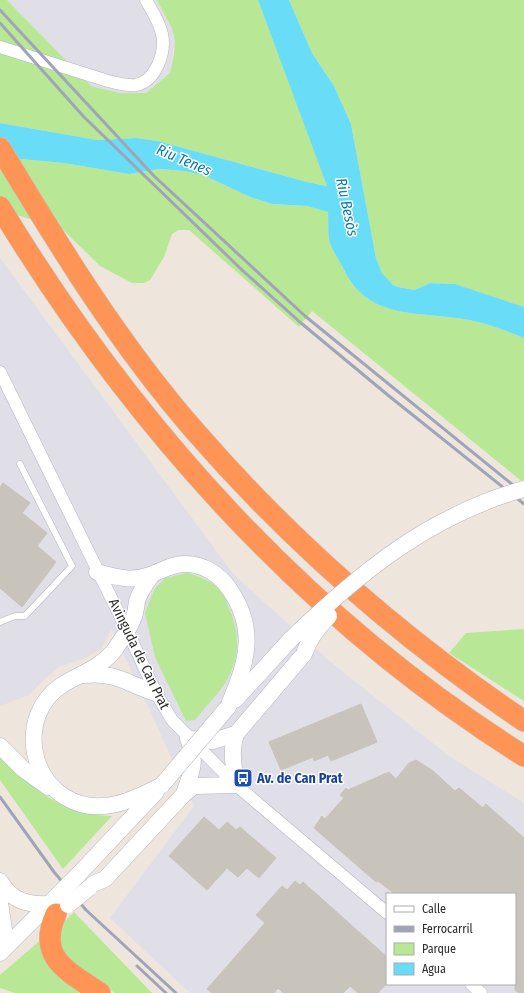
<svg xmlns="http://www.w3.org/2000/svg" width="524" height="993" viewBox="0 0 524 993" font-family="'Fira Sans Condensed',sans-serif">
<rect width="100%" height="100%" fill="#eee6dd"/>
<g fill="#e0dee6" fill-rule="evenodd">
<polygon points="7,0 157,0 172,29 175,40 170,73 146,93 120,93 91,86"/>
<path d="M 0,258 L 234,575 L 333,664 L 449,756 L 524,803 L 524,993 L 190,993 L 110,918 L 194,806 L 112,629 L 101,649 L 85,658 L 59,667 L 42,681 L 29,695 L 0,706 ZM 387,894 L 515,894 L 515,984 L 387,984 Z"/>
</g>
<g fill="#b8e896">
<polygon points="0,0 7,0 91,86 120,93 146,93 170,73 174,54 175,40 172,29 157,0 258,0 328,186 307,182 158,141 136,138 97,140 0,123"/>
<polygon points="289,0 524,0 524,307 455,284 430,283 414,290 398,287 393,285 382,273 376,258 351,124 334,86 312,53"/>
<path d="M 0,157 L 64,163 L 129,174 L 160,169 L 184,171 L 203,175 L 250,197 L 272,204 L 307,206 L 329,212 C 329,221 327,234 330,243 C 333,252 340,261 344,270 C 369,320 416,311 463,319 C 484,322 504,330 524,338 L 524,483 L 312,311 L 299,327 L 189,230 L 178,230 L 172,234 L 164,257 L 150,280 L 144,283 L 132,283 L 100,266 L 62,229 L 0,210 Z"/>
<path d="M 188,573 C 200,577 213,581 222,592 C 225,596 226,602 228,606 C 238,628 241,652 230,674 C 222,692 207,704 195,720 L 186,721 L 155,657 L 145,613 L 154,590 L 165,578 Z"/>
<polygon points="524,629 524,701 449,653 466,633"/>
<path d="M 0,754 C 31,789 63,815 112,816 L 63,869 L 0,780 Z"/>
<polygon points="74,912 152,993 115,993 67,961 58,947 59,927"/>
<polygon points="43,938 49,965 60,979 83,993 15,993 0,988 0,975"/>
</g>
<path fill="#69dcf7" d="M 258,0 L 289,0 L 312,53 L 334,86 L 351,124 L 376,258 L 382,273 L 393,285 L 398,287 L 414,290 L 430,283 L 455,284 L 524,307 L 524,338 C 504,330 484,322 463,319 C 416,311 369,320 344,270 C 340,261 333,252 330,243 C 327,234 329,221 328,212 L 307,206 L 272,204 L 250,197 L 203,175 L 184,171 L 160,169 L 129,174 L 64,163 L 0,157 L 0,123 L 97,140 L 136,138 L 158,141 L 307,182 L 327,186 Z"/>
<g fill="#c9c4bb" stroke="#cac2b6">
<polygon points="3,483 30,503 22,513 47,533 37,546 56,562 22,607 0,588 0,487"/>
<polygon points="361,704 377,742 331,761 328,755 314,761 313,757 281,770 269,742"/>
<polygon points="416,760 433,771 455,791 459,788 483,808 486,804 524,838 524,993 519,993 515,990 515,894 395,894 378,881 376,882 314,828 322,816 325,819 344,798 340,795 346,788 348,790 389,772 396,779 409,763"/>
<polygon points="204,817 219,830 227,822 236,830 240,827 276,858 259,878 247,868 238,877 227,868 207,890 169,856"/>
<polygon points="295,881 300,885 303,882 387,957 387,983 378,993 358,993 350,986 343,993 283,993 278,988 274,993 212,993 207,989 265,923 256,915 282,886 287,890"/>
</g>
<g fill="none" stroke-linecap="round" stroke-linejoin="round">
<g stroke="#b1b5c0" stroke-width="7">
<polyline id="lane" points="0,622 15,616 25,616 72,566 20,464"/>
</g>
<g stroke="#b1b5c0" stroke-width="13">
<g id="street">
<path d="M 0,47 L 108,81 C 117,83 127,86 136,85 C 156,81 166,52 162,34 C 159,21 152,11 146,0"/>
<polyline points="0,372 127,630 156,693 172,720 236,785 387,913"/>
<polyline points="471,984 481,993"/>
</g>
</g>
<g stroke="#b1b5c0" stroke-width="17">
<g id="secondary">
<path d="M 97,572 C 116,577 132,582 150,575 C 162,571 171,564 185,564 C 203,564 220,574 230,590 C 258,631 246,664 228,707"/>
<path d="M 152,575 C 146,583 140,591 137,601 C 136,607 136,613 133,619 C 129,630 120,642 113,652 C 99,668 80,674 62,685 C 39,700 30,727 35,753 C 39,772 49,787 65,797 C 97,817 132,801 162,785"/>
<path d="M 84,675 C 119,672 126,684 156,693"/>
<polyline points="235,700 291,639"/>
<polyline points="190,739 213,741 236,734"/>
<polyline points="0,746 23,769 48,787"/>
<path d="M 184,794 C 192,770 197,763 188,738"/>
<polyline points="77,876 156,792"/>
<path d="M 0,881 C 12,901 27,905 49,904"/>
<path d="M 93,884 L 105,879 L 184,794 L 194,786 L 236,785 C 234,767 230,751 236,734 L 304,654"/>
<polyline points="0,903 4,930 0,948"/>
<polyline points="0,953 58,895"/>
</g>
</g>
<g stroke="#c8c8c8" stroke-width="22">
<g id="highway">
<path d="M 0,148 C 59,246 119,344 194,430 C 291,542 401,638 524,721"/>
<path d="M 0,207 C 132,425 307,620 524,756"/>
<path d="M 56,914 C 36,958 69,972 100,993"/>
</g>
</g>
<use href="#lane" stroke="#fff" stroke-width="6"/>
<use href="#street" stroke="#fff" stroke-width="12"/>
<use href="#secondary" stroke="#fff" stroke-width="16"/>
<use href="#highway" stroke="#ff9457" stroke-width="21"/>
<g stroke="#9fa4b7" stroke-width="3">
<polyline points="0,10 154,176 251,266 305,316 524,494"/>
<polyline points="0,23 84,117 242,270 301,323 389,396 524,504"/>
<polyline points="0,797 54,872 86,910 176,993"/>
<polyline points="137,966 166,993"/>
</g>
<g stroke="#b1b5c0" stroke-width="17" stroke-linecap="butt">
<g id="secondary-bridge">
<path d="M 291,639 C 359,573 430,515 524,489"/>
<path d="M 304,654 C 309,639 318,628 329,616"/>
<polyline points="162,785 228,707"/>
<polyline points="58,895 77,876"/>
<polyline points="68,905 89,888"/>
</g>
</g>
<use href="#secondary-bridge" stroke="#fff" stroke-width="16"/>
</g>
<defs>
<g id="bus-square" transform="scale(1)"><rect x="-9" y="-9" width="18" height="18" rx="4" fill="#1a4fb4" stroke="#fff"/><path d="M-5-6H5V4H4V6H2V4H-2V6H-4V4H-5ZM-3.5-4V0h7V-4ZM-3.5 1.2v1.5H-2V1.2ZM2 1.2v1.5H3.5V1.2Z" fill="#fff"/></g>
</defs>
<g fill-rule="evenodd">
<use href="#bus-square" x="243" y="778"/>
</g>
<g text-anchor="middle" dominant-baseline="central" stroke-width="3" stroke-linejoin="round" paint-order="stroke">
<g font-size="14" fill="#2c2c2c" stroke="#fff">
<text transform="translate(139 654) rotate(64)">Avinguda de Can Prat</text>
</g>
<g font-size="14" font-weight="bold" fill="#164399" stroke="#fff" text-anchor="start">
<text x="257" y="778">Av. de Can Prat</text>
</g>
<g font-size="15" font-style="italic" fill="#047ba8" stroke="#fff">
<text transform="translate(184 160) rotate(23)">Riu Tenes</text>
<text transform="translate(347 207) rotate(78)">Riu Besòs</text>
</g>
</g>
<rect x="386" y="893" width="130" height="92" fill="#ffffff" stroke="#ababab"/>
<rect x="394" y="906" width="20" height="6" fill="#ffffff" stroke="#ababab"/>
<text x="422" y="913" font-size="12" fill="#2c2c2c">Calle</text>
<rect x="394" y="926" width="20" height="6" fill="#9fa4b7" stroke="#ababab"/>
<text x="422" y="933" font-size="12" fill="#2c2c2c">Ferrocarril</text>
<rect x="394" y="943" width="20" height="12" fill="#b8e896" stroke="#ababab"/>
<text x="422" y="953" font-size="12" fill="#2c2c2c">Parque</text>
<rect x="394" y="963" width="20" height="12" fill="#69dcf7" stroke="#ababab"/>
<text x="422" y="973" font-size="12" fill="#2c2c2c">Agua</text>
</svg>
